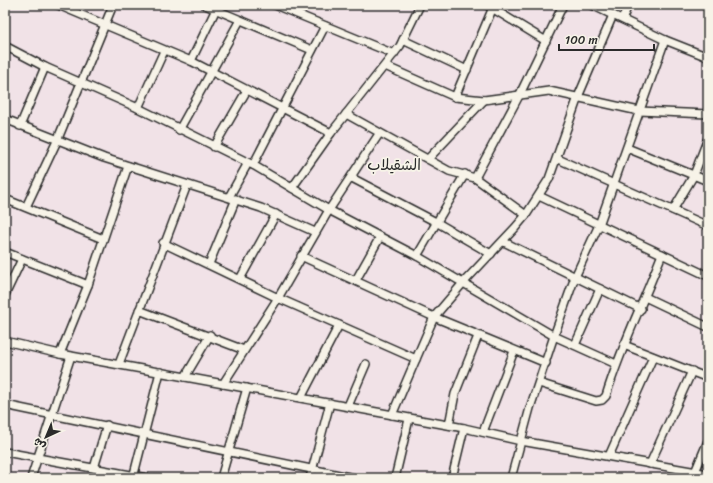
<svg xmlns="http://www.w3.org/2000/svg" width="713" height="483" viewBox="0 0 713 483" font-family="Sriracha,'Playpen Sans Arabic',sans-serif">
<rect width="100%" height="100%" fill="#f1e2e7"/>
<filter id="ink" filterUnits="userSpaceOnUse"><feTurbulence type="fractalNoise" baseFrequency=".025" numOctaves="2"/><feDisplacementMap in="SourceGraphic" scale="8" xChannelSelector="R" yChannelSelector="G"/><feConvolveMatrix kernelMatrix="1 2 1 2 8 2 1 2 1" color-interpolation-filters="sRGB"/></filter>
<g filter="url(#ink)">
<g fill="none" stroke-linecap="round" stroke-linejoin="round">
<g stroke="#2b2b2b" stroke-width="10">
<g id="minor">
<polyline points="58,5 191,61 331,133"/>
<polyline points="205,5 312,50"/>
<polyline points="275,5 394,54"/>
<polyline points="487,5 546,41"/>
<polyline points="592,5 665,40 708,57"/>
<polyline points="623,18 628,5"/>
<polyline points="403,40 467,70"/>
<polyline points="5,46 45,67 138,108 253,165 329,210 417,256 554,336 616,364"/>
<polyline points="191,61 218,5"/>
<polyline points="385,66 455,97 484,100 549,91 639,111 708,114"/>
<polyline points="455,97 494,5"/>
<polyline points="138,108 164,51"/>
<polyline points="346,114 449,171 475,178 526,215"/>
<polyline points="5,119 104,158 261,208 315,232"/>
<polyline points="20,126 45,67"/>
<polyline points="179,130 240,20"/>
<polyline points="214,147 247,90"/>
<polyline points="627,148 708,181"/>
<polyline points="428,159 484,100"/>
<polyline points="558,159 708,226"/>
<polyline points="253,165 325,26"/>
<polyline points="352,178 436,222 491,254"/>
<polyline points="475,178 520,94 563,5"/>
<polyline points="292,188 331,133 400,46 420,5"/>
<polyline points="539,196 708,276"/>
<polyline points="229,197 248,163"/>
<polyline points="5,199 103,239"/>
<polyline points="26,207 57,141 113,5"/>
<polyline points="673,210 694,175 708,138"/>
<polyline points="504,242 641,309"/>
<polyline points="163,243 278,298 416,359"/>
<polyline points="5,252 88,285"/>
<polyline points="301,256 434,317 546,363"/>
<polyline points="417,256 465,174"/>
<polyline points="209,264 236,199"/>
<polyline points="240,279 276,214"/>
<polyline points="356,280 380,237"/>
<polyline points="5,295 22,259"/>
<polyline points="645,297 708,327"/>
<polyline points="139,310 244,350"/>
<polyline points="5,341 60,354 464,428 521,441 708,474"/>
<polyline points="575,345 600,289"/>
<polyline points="624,345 708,378"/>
<polyline points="60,354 88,285 128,166"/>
<polyline points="119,364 187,185"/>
<polyline points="185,377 210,335"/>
<path d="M 539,383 L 596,401 L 602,400 L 606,396 C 621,347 644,301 662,254"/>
<polyline points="223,384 278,298 329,210 379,134"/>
<polyline points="301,398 339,325"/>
<polyline points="5,405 354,478"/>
<polyline points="348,406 366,364"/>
<polyline points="392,415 434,317 463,283 515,228 526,215 549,179 578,97 613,15"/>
<polyline points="449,425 455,394 478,336"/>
<polyline points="483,432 514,351"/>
<polyline points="5,452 147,478"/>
<polyline points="609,456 653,357"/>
<polyline points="650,464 692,371"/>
<polyline points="94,468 107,425"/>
<polyline points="695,472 708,441"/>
<polyline points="31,478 71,356"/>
<polyline points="133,478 160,372"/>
<polyline points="221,478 247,388"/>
<polyline points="310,478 330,403"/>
<polyline points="395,478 409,419"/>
<polyline points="452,478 464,428"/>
<polyline points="511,478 530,408 554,336 575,277 599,225 665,40"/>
</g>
</g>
<use href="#minor" stroke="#f7f3e8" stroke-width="7"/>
</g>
</g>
<g text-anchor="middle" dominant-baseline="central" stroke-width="3.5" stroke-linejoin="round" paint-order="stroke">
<g font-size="15" fill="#2b2b2b" stroke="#f7f3e8">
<text x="394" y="165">الشقيلاب</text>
</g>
</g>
<rect width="713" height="483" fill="none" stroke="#f7f3e8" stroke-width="20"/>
<rect x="10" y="10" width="693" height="463" fill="none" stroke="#2b2b2b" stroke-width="1.5" filter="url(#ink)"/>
<g transform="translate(46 437) rotate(224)" stroke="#f7f3e8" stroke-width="3" paint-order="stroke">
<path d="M0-3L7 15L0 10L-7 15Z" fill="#2b2b2b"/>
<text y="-6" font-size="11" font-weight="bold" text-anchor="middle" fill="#2b2b2b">ش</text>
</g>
<path d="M559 44v6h95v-6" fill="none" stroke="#2b2b2b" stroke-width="2"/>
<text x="565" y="44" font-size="12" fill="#2b2b2b" stroke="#f7f3e8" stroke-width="3" paint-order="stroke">100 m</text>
</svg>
